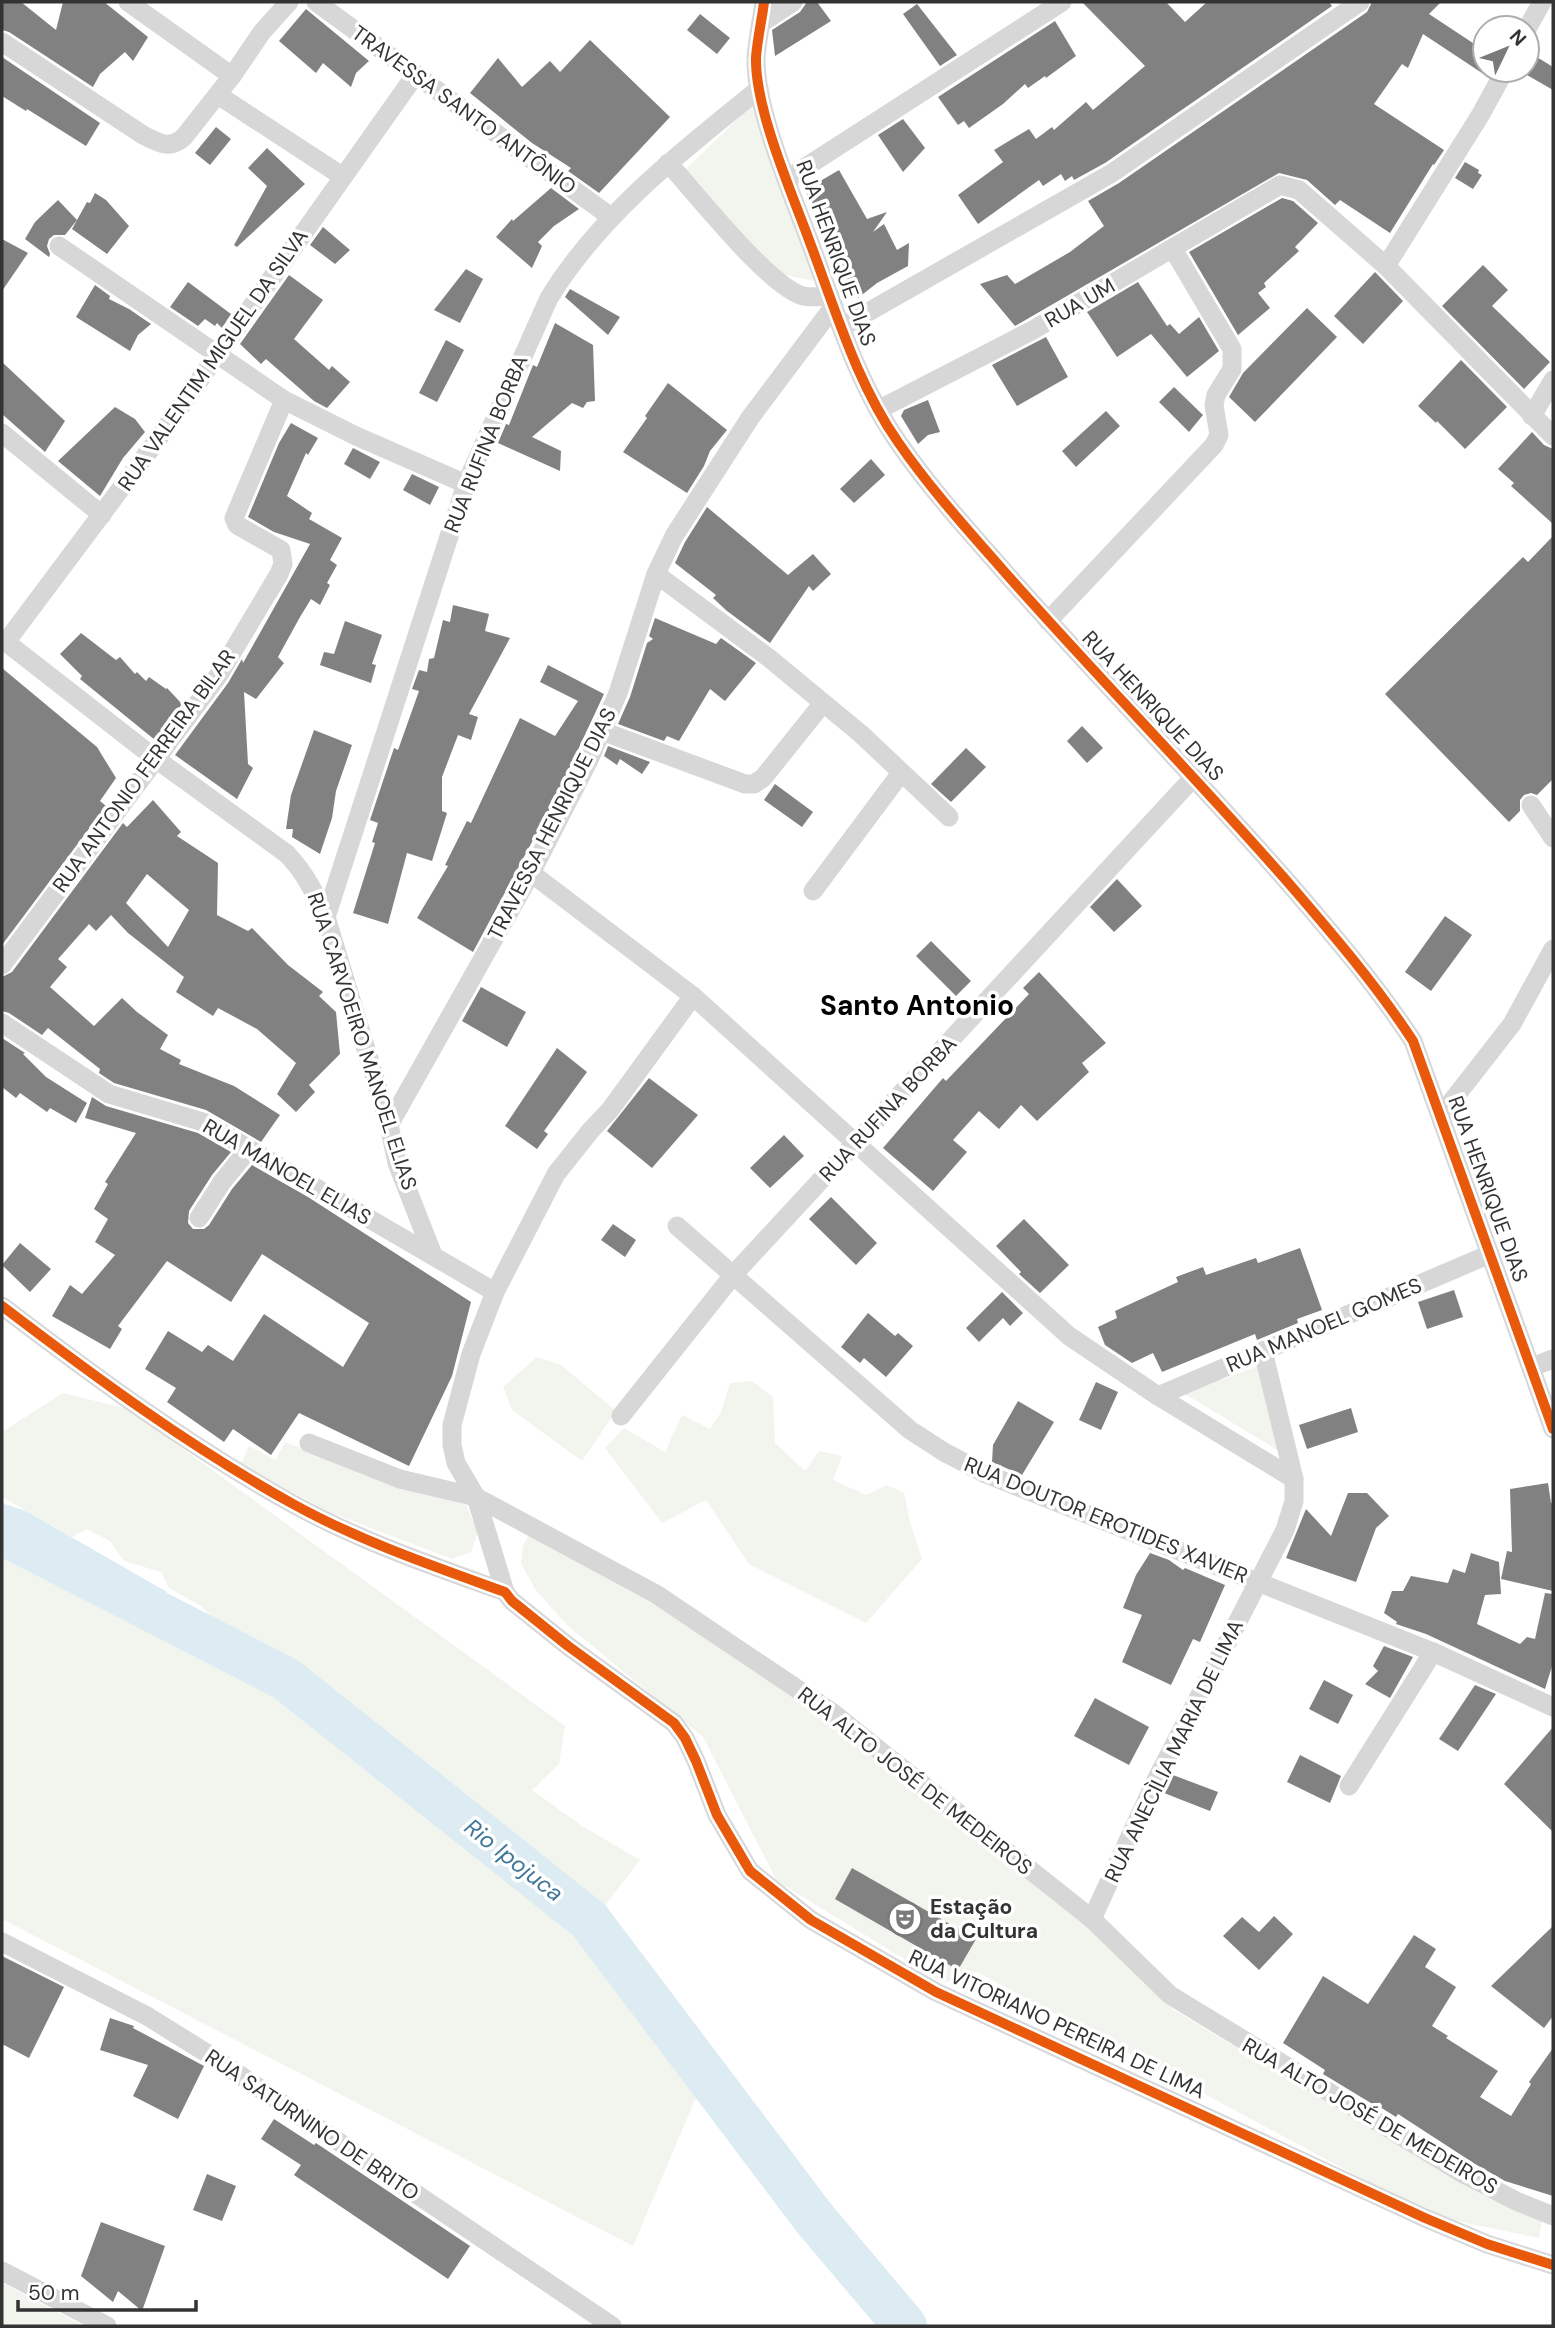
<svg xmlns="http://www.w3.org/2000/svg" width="1555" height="2328" viewBox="0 0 1555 2328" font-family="'DM Sans',sans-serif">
<rect width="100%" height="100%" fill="#fff"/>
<g fill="#f1f5ed">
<polygon points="753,104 820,282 779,274 685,170"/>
<polygon points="537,1357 561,1365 616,1411 582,1461 512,1410 503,1387"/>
<polygon points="1260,1365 1284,1454 1185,1394"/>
<polygon points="752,1381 773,1397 775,1443 805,1471 819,1451 842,1456 833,1480 866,1495 887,1485 904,1493 910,1522 922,1559 866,1623 749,1564 706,1500 662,1523 605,1448 624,1428 665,1452 682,1415 710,1429 721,1412 730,1383"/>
<polygon points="63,1393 128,1409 565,1726 559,1764 532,1790 582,1826 640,1860 603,1908 319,1682 226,1631 201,1606 169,1588 161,1572 124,1561 110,1541 87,1529 72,1537 2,1497 2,1432"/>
<polygon points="285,1442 415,1492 466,1505 478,1532 471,1552 452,1559 329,1512 241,1464 249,1446 276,1460"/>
<polygon points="532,1528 548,1536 838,1722 1091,1927 1174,2010 1482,2195 1542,2221 1539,2238 1432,2216 977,1972 943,1983 777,1881 703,1737 568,1626 535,1589 521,1563 523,1546"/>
<polygon points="2,1544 214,1642 507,1855 706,2074 633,2246 2,1919"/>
<polygon points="2,2283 84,2326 2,2326"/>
</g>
<polygon fill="#ddebf3" points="2,1503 26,1511 167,1592 138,1619 2,1548"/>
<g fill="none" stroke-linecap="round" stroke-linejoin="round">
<polyline stroke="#ddebf3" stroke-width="44" points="2,1533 286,1679 589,1920 814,2218 905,2326"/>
</g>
<g fill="#818181" fill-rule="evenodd">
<polygon points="2,2 21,2 56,30 63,2 104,2 148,37 133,61 125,52 100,74 93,87 9,32 2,30"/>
<polygon points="807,2 817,2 831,21 775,56 772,30 800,12"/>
<polygon points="1082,2 1166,2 1185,22 1207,2 1329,2 1332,6 1105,163 1074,180 1072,176 1065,181 1061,174 1043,186 1039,180 978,224 958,195 1003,162 994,150 1029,129 1036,139 1052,127 1054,130 1086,102 1093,110 1145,66"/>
<polygon points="1372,2 1441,2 1429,14 1485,51 1485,75 1423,34 1408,68 1402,64 1374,104 1444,150 1434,165 1433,164 1390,233 1340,200 1335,205 1307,180 1279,173 1015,326 980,284 1007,275 1015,284 1070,252 1104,226 1088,201 1119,183 1367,12"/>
<polygon points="917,4 957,55 940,66 903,14"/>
<polygon points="306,9 369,61 356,73 351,87 323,63 316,73 279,41"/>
<polygon points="700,14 730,38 717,54 687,30"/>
<polygon points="1055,21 1076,56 1046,78 1045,76 1028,88 1025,84 1003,104 969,128 964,121 958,125 938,97"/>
<polygon points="590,40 670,117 599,193 568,171 571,168 532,143 470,93 498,58 522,87 550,61 560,72"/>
<polygon points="1527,51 1553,67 1553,90 1527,75"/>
<polygon points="2,57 100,123 86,146 27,109 26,111 2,96"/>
<polygon points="903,119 925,148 903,172 878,135"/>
<polygon points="216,127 231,139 210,165 195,153"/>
<polygon points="267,148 305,184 237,247 234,245 267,186 248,168"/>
<polygon points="1465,162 1479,170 1478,173 1482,175 1473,189 1455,178"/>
<polygon points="839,170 867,219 887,212 873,232 884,224 897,250 909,243 908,266 877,283 858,298 838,265 840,263 830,244 834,240 805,190"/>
<polygon points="551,188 579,209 554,226 538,242 542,246 532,268 496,237 512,219 513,221"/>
<polygon points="95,193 106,200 129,226 107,254 72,229 87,202 90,203"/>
<polygon points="1282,198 1293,201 1318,223 1295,247 1299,251 1264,283 1266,287 1258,293 1270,308 1238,335 1189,252"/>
<polygon points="58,200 77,220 65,235 54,235 49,239 47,246 50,254 49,257 25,239 35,222"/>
<polygon points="323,227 350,250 335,264 310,245"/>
<polygon points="2,239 28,253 2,291"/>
<polygon points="1483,265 1508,290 1492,306 1550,362 1524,389 1442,306"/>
<polygon points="466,269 483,279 460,323 434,310"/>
<polygon points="1375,272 1403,301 1363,344 1334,316"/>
<polygon points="289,275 323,300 294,339 329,370 332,366 350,382 327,408 314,401 266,359 261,364 240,344"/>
<polygon points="188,282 231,314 222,328 217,323 215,326 205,319 198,326 170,307"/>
<polygon points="1138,282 1167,326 1170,324 1179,334 1199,317 1219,351 1187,377 1151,334 1117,357 1087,312"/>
<polygon points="95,285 110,296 109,299 129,309 151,324 138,335 130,351 76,317"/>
<polygon points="570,289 620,317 608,335 565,297"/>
<polygon points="1307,308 1337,337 1255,422 1229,397 1243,373"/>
<polygon points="555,323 593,345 595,401 587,402 583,408 572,403 532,437 561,451 560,471 498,443 506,424 509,425 533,365 537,367"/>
<polygon points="1046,337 1068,377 1017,406 992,365"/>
<polygon points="446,340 464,350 437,402 419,393"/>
<polygon points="1461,360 1507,407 1465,449 1437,421 1436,423 1418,406"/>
<polygon points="2,362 65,421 45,452 2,414"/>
<polygon points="668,383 727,430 710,451 704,466 687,493 623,452 647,418 645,416"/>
<polygon points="1174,387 1203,415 1189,432 1159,402"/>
<polygon points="928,400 940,432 928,435 918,444 901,416 904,410"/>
<polygon points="115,407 135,419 145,432 123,458 100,496 58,461"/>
<polygon points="1106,411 1120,426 1076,467 1062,451"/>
<polygon points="291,423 318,438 308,455 306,453 287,496 312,513 309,519 342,538 330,560 337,565 327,583 330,585 320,605 311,599 300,617 278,657 284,663 256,699 244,692 248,764 253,768 237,799 175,755 228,683 242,659 243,663 310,544 274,532 248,517 279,443"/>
<polygon points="1532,432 1544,445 1553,449 1553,524 1511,486 1514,483 1498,469"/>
<polygon points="353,448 380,462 370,479 344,464"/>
<polygon points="871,459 885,475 854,503 840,489"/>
<polygon points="412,474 439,487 430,505 403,490"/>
<polygon points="707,507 788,575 813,554 831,574 813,591 809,586 770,643 727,611 713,598 716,595 675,563 685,542"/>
<polygon points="1553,536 1553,779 1537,795 1531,793 1524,795 1520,800 1520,811 1509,822 1385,694 1523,557 1528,562"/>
<polygon points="453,605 489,614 485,631 510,638 469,714 478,717 471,740 458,735 442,777 442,811 447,813 432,861 407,853 388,924 353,913 375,843 372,842 378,823 370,820 394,748 398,750 419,691 412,689 419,670 427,672 429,659 434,658 443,620 450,622"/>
<polygon points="655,618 716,644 721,638 756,663 725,701 710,689 679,741 667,736 664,741 618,724 630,697 647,643 653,639 649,636"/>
<polygon points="345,621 382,635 372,664 376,665 371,683 320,665 324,652 334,654"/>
<polygon points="81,633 116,660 120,657 135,674 137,672 146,681 149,677 166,689 167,688 182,704 155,740 80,679 82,676 60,654"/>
<polygon points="548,665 604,694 554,801 473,952 417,918 448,866 445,865 467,821 471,823 520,718 555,736 578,701 540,682"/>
<polygon points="2,668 97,747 116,778 100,801 106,806 2,945"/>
<polygon points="1082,726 1103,748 1087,763 1067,741"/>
<polygon points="314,730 352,745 336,791 332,818 320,854 292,837 293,829 286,829 291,795"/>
<polygon points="608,746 650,762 642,774 620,759 617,765 604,756"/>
<polygon points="966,748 986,767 951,802 931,784"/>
<polygon points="775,784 813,812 802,827 764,800"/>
<path d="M 153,800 L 181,832 L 177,836 L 218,863 L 217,915 L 248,931 L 252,928 L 288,965 L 323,992 L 319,996 L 336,1012 L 340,1054 L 309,1085 L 315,1092 L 296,1112 L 277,1094 L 296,1063 L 257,1029 L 218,1008 L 213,1016 L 176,992 L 184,977 L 128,933 L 111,915 L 96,931 L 89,924 L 58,959 L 67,967 L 50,987 L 94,1026 L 122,998 L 137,1012 L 168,1035 L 160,1049 L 181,1060 L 179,1064 L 234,1086 L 280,1115 L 261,1142 L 206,1110 L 114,1083 L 99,1073 L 100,1069 L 48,1028 L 42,1035 L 9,1013 L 2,1011 L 2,977 L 12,972 L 123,823 L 127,827 ZM 147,874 L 189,910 L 168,947 L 126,903 Z"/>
<polygon points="1117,879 1142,906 1114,932 1090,907"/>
<polygon points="1445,916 1472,935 1431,991 1405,972"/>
<polygon points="931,941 971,981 956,996 916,956"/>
<polygon points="1039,972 1106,1043 1082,1063 1089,1072 1037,1121 1021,1105 999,1129 979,1111 953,1140 967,1152 933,1191 883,1148 943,1078 946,1081 1029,994 1023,988"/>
<polygon points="481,987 526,1012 507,1047 462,1021"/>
<polygon points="2,1038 25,1053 23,1054 46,1077 87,1103 76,1123 50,1108 47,1112 20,1093 16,1098 2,1087"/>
<polygon points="557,1048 587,1072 544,1131 548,1134 537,1149 505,1126"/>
<polygon points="649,1078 698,1115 652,1168 607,1131"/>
<polygon points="92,1097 106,1106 198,1133 231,1152 212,1175 189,1211 188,1223 193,1229 204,1229 209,1225 232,1189 252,1165 308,1197 471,1302 452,1376 409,1466 299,1413 271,1455 233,1429 224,1442 167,1402 176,1388 145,1369 168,1331 202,1352 208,1345 233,1361 264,1314 343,1367 369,1323 262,1254 231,1302 167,1261 118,1326 122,1329 110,1349 52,1316 70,1285 82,1294 115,1255 95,1242 108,1219 94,1209 108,1184 105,1182 136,1133 85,1118"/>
<polygon points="784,1135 804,1156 770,1188 750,1168"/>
<polygon points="831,1197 877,1243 856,1265 809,1219"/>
<polygon points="1024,1219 1069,1265 1040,1293 1019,1274 1021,1272 996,1246"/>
<polygon points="613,1224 636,1240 625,1257 601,1240"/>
<polygon points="20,1243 51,1269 30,1292 2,1265"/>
<polygon points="1300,1248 1322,1310 1297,1319 1298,1323 1257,1340 1255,1334 1162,1372 1153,1353 1132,1363 1105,1345 1098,1327 1117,1318 1115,1311 1178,1282 1176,1277 1203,1267 1206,1275 1256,1258 1258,1263"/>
<polygon points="1454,1290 1463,1317 1427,1329 1418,1302"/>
<polygon points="1002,1292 1023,1313 1010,1326 1003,1318 979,1342 966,1328"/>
<polygon points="868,1313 895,1336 898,1333 913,1346 886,1377 864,1358 860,1363 841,1347"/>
<polygon points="1096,1382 1118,1392 1101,1430 1079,1420"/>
<polygon points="1018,1401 1054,1422 1022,1475 992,1462 993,1445"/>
<polygon points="1351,1408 1358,1432 1307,1449 1299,1425"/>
<polygon points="1548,1483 1551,1503 1553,1503 1553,1591 1501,1579 1507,1551 1512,1552 1510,1489"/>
<polygon points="1348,1493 1367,1493 1389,1516 1376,1528 1356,1582 1286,1558 1306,1509 1331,1536"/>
<polygon points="1150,1553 1169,1560 1183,1570 1185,1568 1225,1585 1200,1642 1193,1639 1171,1685 1122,1662 1142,1615 1123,1608 1136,1575"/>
<polygon points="1471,1553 1499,1562 1501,1594 1485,1595 1477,1624 1520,1644 1527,1637 1535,1639 1545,1593 1553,1594 1553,1663 1545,1689 1426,1634 1396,1624 1397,1622 1384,1613 1392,1591 1403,1591 1411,1576 1448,1583 1453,1569 1465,1573"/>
<polygon points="1384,1646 1413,1657 1390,1698 1365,1684 1378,1671 1373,1666"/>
<polygon points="1324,1680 1353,1695 1338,1724 1309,1709"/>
<polygon points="1475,1685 1496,1694 1458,1751 1439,1739"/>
<polygon points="1095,1698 1149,1727 1129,1765 1074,1736"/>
<polygon points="1553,1727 1553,1832 1504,1784"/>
<polygon points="1300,1755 1341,1776 1330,1803 1287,1782"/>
<polygon points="1173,1775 1218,1792 1210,1811 1164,1793"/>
<polygon points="852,1868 976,1939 958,1970 835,1899"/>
<polygon points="1274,1916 1293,1934 1259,1970 1223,1936 1242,1917 1259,1932"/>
<polygon points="1553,1926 1553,2016 1544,2028 1491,1986"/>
<polygon points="1414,1935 1436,1949 1425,1967 1456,1987 1432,2026 1448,2036 1446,2038 1498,2071 1480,2097 1511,2116 1531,2084 1529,2082 1553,2048 1553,2196 1505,2181 1475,2164 1398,2114 1396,2117 1380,2107 1379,2108 1323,2074 1325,2070 1283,2043 1323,1976 1368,2004"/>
<polygon points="2,1956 64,1987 29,2058 2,2044"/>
<polygon points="110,2018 134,2026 133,2028 204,2066 178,2119 133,2096 148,2065 100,2050"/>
<polygon points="274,2119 314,2145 316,2143 470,2246 448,2279 294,2175 301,2165 261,2139"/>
<polygon points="207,2174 236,2186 222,2221 193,2210"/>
<polygon points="101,2222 165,2246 142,2311 118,2291 113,2302 81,2276"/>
</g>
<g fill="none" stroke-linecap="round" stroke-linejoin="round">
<g stroke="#d7d7d7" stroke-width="19">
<polyline points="128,2 232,76"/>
<polyline points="316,2 611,217"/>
<path d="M 764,2 C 762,20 757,40 756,58 C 755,109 791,191 809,240 C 835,308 856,382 898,442 C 929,487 966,528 1002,569 C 1097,677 1198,779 1292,887 C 1335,937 1377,986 1413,1041 L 1553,1429"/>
<polyline points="761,23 793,2"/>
<polyline points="1527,29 1542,2"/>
<path d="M 2,42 L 143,135 C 158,143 170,150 184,137 L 232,76 L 262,32 L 289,2"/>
<polyline points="218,95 342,176"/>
<path d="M 668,163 C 695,192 769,287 803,296 C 811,298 822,296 830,296"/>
<polyline points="787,179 1062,2"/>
<polyline points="59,246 284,400 356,436 466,484"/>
<polyline points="1386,266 1481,114 1505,70"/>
<polyline points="842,327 1112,173 1360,2"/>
<polyline points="878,410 1033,330 1280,185 1299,190 1386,266 1553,436"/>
<polyline points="1532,416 1553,380"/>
<polyline points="2,433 102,515"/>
<polyline points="656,574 769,658 861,734 949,817"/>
<polyline points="1048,621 1214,445 1219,435 1214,405 1216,395 1232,369 1232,349 1173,249"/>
<path d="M 2,639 L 156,759 L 287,854 C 305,873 315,893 326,917 L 389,1125 L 397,1163 L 433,1255"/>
<polyline points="6,642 155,443 416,74"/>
<polyline points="602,731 745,784 754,784 763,778 823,703"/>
<polyline points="1531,805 1553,838"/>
<polyline points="531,873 693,996 1069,1336 1158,1396 1294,1479"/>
<polyline points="813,891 901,773"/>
<path d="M 326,917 L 466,484 L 549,298 C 601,213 682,151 759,89"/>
<polyline points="2,965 218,676 279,574 283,564 281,550 237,525 234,518 284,400"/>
<polyline points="2,1023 109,1094 203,1122 495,1292"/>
<polyline points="1441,1115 1512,1024 1553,949"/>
<polyline points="389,1125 531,873 589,760 618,693 656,574 674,536 750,418 834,306"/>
<polyline points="199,1218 222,1182 249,1149"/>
<polyline points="677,1226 910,1430 944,1452 986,1474 1433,1652 1553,1707"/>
<path d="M 2,1306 C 95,1377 190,1447 293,1504 C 360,1541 433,1566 505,1592 L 512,1601 L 568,1646 L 674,1723 L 685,1738 L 696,1761 L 717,1815 L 750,1871 L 811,1920 L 936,1992 L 1425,2218 L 1487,2244 L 1553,2265"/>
<polyline points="1532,1367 1553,1359"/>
<polyline points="1158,1396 1490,1254"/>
<polyline points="621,1416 734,1274 1193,778"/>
<polyline points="309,1443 400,1479 476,1497 656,1594 833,1713 874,1746 1092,1919 1170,1995 1460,2172 1516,2201 1553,2216"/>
<polyline points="505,1592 476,1497 456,1463 452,1445 452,1425 471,1354 495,1292 556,1174 591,1130 610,1110 693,996"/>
<polyline points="1349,1786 1433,1652"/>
<polyline points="1092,1919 1157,1778 1285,1530 1294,1501 1294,1479 1263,1351"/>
<polyline points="2,1942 147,2016 216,2059 612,2326"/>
<polyline points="2,2271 107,2326"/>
</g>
<g stroke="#fff" stroke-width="15">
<g id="cycleway">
<path d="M 764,2 C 762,20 757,40 756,58 C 755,109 791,191 809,240 C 835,308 856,382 898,442 C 929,487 966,528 1002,569 C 1097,677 1198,779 1292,887 C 1335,937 1377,986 1413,1041 L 1553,1429"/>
<path d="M 2,1306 C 95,1377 190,1447 293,1504 C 360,1541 433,1566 505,1592 L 512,1601 L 568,1646 L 674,1723 L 685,1738 L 696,1761 L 717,1815 L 750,1871 L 811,1920 L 936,1992 L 1425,2218 L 1487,2244 L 1553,2265"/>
</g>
</g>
<use href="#cycleway" stroke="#e8590c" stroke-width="10"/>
</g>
<defs>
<g id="theatre-ring" transform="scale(1.75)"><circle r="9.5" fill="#fff" stroke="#7a7a7a" stroke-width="1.5"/><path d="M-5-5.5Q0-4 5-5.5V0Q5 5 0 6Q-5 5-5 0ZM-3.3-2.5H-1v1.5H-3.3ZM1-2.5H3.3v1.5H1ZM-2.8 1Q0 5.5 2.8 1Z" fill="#7a7a7a"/></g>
</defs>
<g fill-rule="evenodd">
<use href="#theatre-ring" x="905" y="1919"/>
</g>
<g text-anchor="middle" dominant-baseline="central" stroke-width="7" stroke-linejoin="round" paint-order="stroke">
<g font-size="21" fill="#333" stroke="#fff">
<text transform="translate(464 110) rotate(36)">TRAVESSA SANTO ANTÔNIO</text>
<text transform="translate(836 253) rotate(70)">RUA HENRIQUE DIAS</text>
<text transform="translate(1080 303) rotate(-30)">RUA UM</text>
<text transform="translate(213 360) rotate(-55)">RUA VALENTIM MIGUEL DA SILVA</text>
<text transform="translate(486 444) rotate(-68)">RUA RUFINA BORBA</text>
<text transform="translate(1153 706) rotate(47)">RUA HENRIQUE DIAS</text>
<text transform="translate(144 771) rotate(-54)">RUA ANTONIO FERREIRA BILAR</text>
<text transform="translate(552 824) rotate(-63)">TRAVESSA HENRIQUE DIAS</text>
<text transform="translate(362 1041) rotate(72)">RUA CARVOEIRO MANOEL ELIAS</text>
<text transform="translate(888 1109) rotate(-47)">RUA RUFINA BORBA</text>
<text transform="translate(287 1172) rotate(30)">RUA MANOEL ELIAS</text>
<text transform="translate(1488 1189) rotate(70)">RUA HENRIQUE DIAS</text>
<text transform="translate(1324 1325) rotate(-23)">RUA MANOEL GOMES</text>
<text transform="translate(1106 1520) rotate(22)">RUA DOUTOR EROTIDES XAVIER</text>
<text transform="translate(1174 1751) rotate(-64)">RUA ANECÌLIA MARIA DE LIMA</text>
<text transform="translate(915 1781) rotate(38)">RUA ALTO JOSÉ DE MEDEIROS</text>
<text transform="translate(1057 2024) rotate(25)">RUA VITORIANO PEREIRA DE LIMA</text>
<text transform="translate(1370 2116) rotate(30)">RUA ALTO JOSÉ DE MEDEIROS</text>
<text transform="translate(312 2125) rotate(34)">RUA SATURNINO DE BRITO</text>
</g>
<g font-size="21" font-weight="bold" fill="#333" stroke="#fff" text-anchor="start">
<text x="930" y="1907">Estação<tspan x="930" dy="24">da Cultura</tspan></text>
</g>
<g font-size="23" font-style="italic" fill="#3f7597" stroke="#fff">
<text transform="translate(514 1860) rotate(38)">Rio Ipojuca</text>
</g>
<g font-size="28" font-weight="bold" fill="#000" stroke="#fff">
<text x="917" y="1005">Santo Antonio</text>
</g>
</g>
<rect width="1555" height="2328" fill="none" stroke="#333333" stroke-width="7"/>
<g transform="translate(1506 49) rotate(47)"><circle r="33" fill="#ffffff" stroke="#adadad" stroke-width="2"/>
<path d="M0-5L12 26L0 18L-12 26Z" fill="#7a7a7a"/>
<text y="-10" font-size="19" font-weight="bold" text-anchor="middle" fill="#333333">N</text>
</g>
<path d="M18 2300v10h178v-10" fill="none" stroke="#333333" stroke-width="3.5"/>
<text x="28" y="2300" font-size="21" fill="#333333" stroke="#ffffff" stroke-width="5" paint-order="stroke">50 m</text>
</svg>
